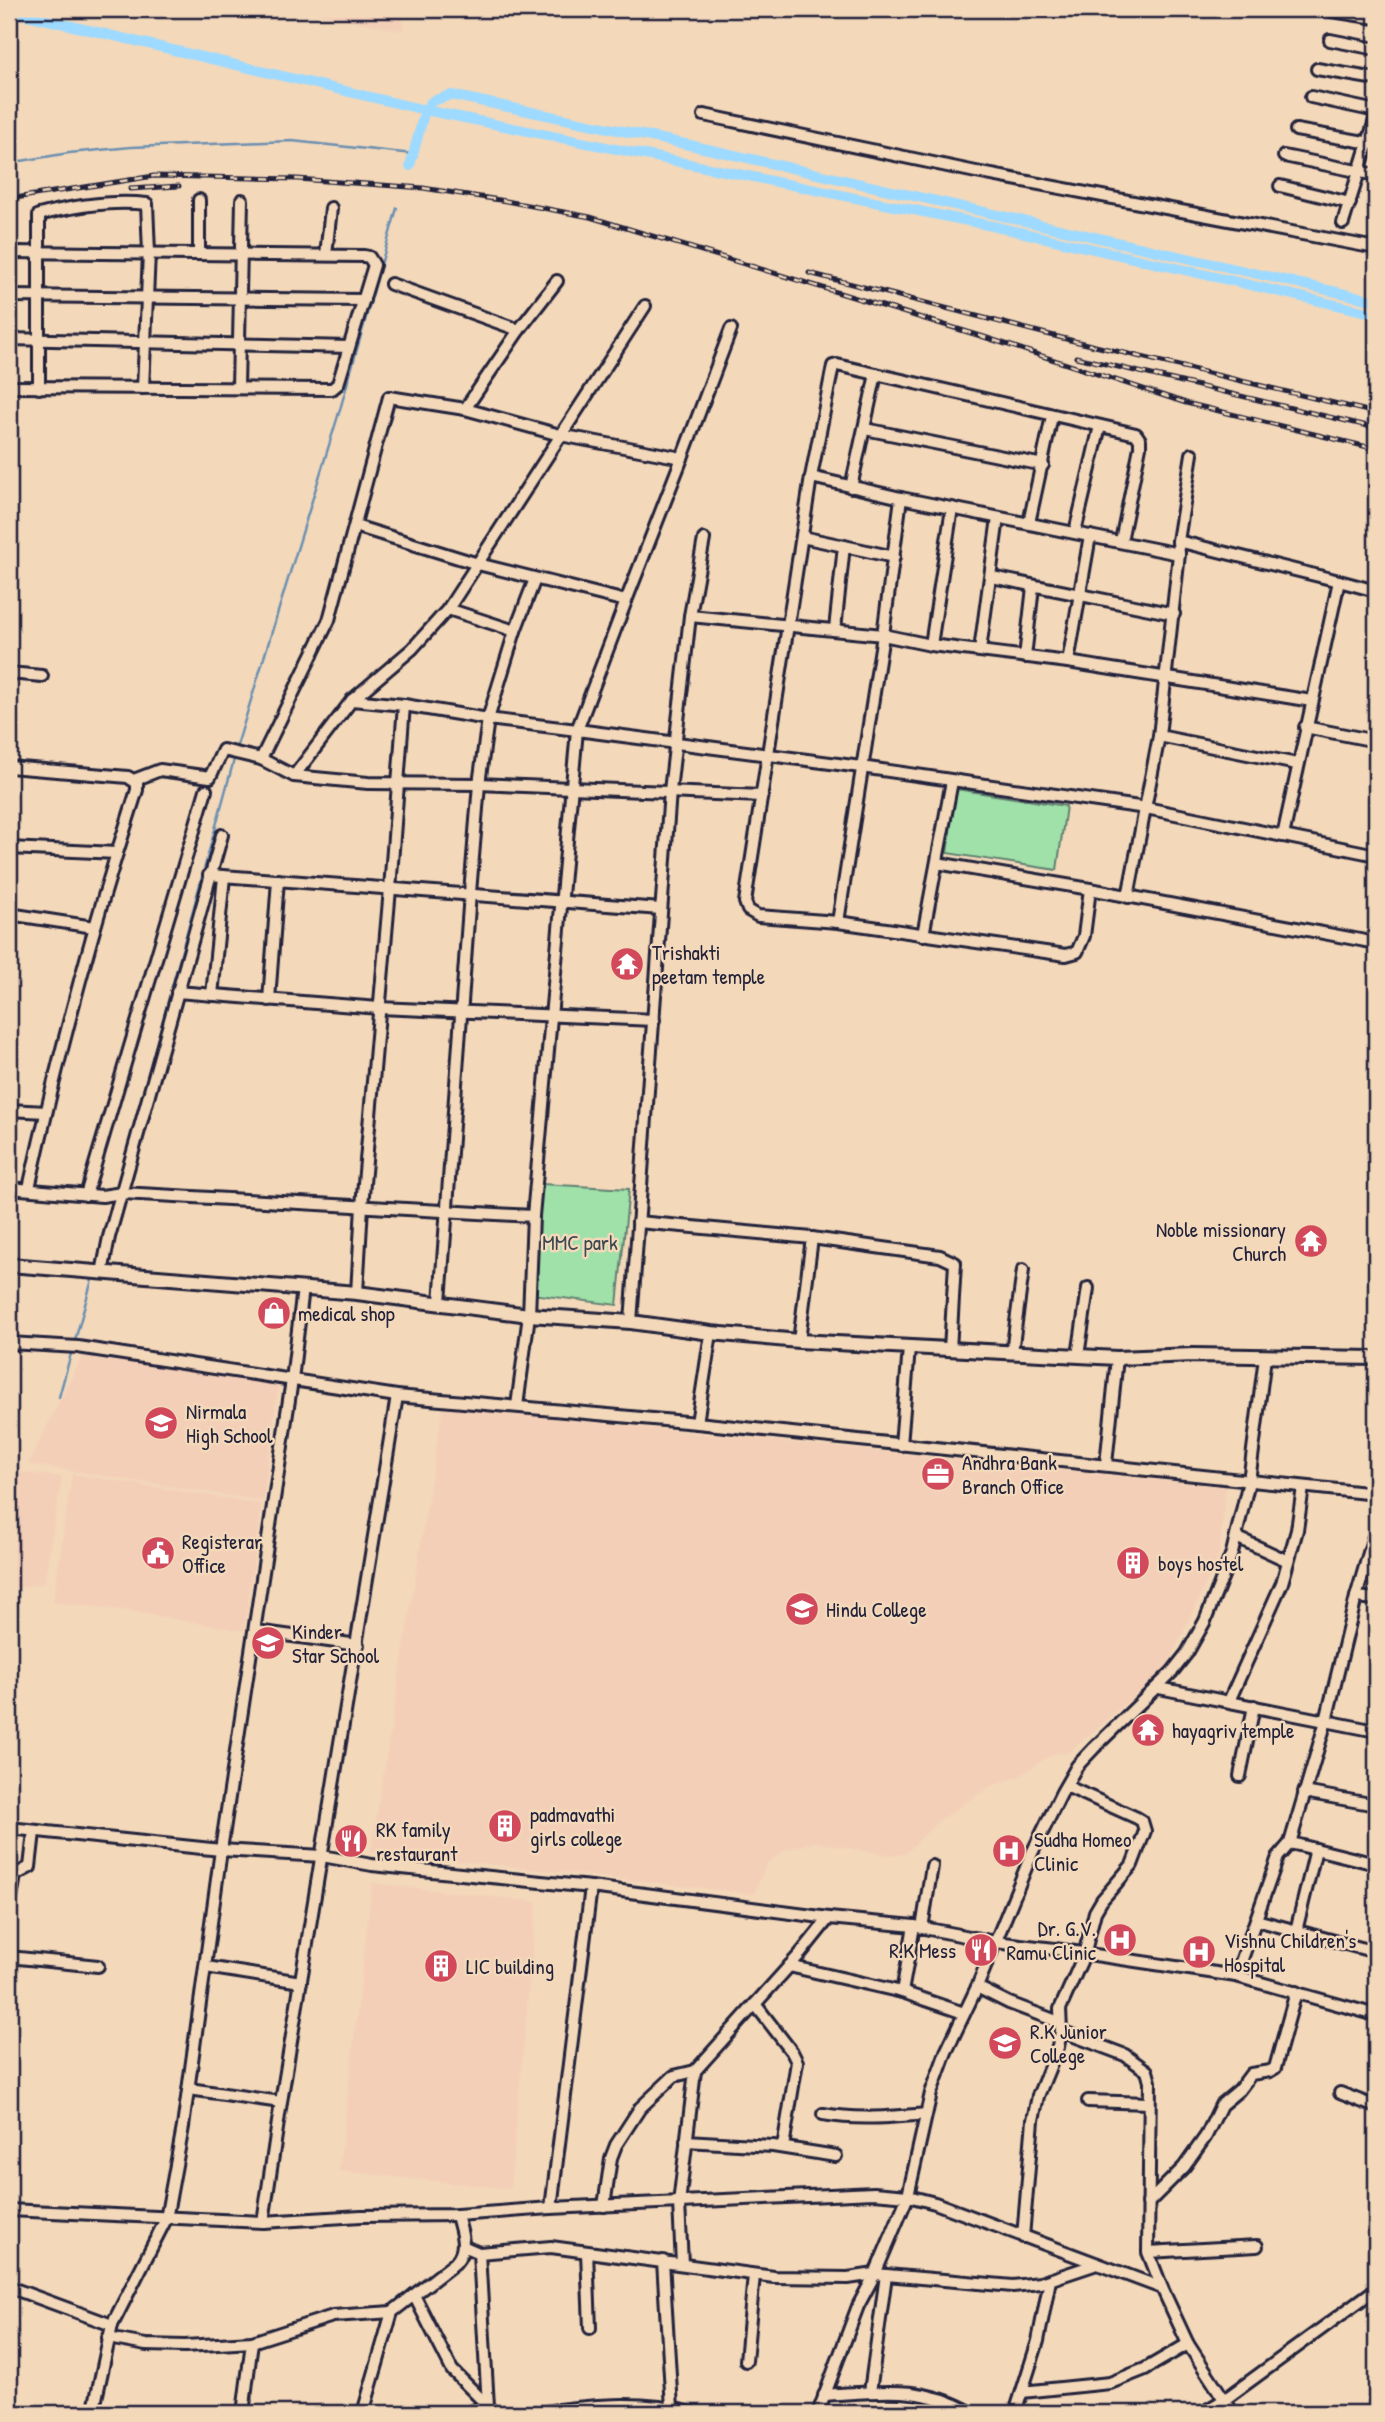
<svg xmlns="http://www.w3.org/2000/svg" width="1385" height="2422" viewBox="0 0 1385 2422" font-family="'Patrick Hand',sans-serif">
<rect width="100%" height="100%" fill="#f3d8ba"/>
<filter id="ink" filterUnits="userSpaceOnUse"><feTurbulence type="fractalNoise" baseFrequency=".0143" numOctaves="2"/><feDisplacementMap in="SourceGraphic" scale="14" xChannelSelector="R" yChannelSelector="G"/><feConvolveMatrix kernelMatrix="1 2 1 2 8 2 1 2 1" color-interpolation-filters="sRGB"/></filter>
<g filter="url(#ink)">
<g fill="#f4cfb8">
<polygon points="300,9 405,9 402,31"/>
<polygon points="86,1349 279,1381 263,1501 28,1464"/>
<polygon points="443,1407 1226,1487 1219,1556 1169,1662 1159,1675 1068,1753 1058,1753 1044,1759 1020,1776 991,1786 937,1822 905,1854 889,1855 814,1842 786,1850 767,1863 754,1894 371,1851"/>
<polygon points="9,1471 62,1477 44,1583 9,1590"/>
<polygon points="72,1474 262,1504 244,1631 123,1610 53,1602"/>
<polygon points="372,1883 537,1902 510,2189 339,2171"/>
</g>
<g fill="#a0e0a9" stroke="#618172" stroke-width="2">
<polygon points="956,789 1066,806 1057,870 947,853"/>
<polygon points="541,1184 629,1189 617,1305 531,1294"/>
</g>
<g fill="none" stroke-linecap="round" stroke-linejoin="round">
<g stroke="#6c90b1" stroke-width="2.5">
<polyline points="9,163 69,153 131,147 292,141 413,154"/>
<polyline points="236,749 341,406 397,208"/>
<polyline points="116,1192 235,756"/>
<polyline points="96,1266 114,1198"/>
<polyline points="74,1344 93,1276"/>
<polyline points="59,1397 72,1350"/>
</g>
<g stroke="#9edaff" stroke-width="10">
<polyline points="9,11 425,110 1002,228 1376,314"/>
<polyline points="410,166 425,110 432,101 451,95 699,147 1376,301"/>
</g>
<g stroke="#22223b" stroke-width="16">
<g id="minor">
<polyline points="1332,11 1376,18"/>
<polyline points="1330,40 1376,49"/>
<polyline points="1317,69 1376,79"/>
<polyline points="1311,97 1376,111"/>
<polyline points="704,115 976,172 1376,248"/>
<polyline points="1296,130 1376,144"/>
<polyline points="1284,156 1376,175"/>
<polyline points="1280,186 1350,203"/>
<polyline points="199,200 199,253"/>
<polyline points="1343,223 1376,117"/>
<polyline points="9,252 364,256 369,257 374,265 338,384 332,389 9,387"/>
<polyline points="326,255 331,208"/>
<polyline points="391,284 519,330"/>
<polyline points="9,296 364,300"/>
<polyline points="645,306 448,609 412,649 352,700 294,776 368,783 479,784 762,796"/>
<polyline points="9,339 349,347"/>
<path d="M 39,388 L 39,215 C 74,206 110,200 147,204 L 149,253 L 143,388"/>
<polyline points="238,388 242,200"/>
<polyline points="465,409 519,330 557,281"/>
<polyline points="865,429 1043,465"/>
<polyline points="811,477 901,498"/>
<polyline points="851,487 876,374"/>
<polyline points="1029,523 1052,416"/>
<polyline points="355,526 478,564 626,601 682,458"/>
<polyline points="1075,532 1100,426"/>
<polyline points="802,537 844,546 835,629"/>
<polyline points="1178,541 1339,581 1283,836"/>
<polyline points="844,546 894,557"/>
<polyline points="992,577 1174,614"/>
<polyline points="1339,581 1376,591"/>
<polyline points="448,609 515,631"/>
<polyline points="690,616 883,635 931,645 1068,662 1312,701"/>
<polyline points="931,645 952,508"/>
<polyline points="980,650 998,518"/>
<polyline points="1025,657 1033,587"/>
<polyline points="1068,662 1090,536"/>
<polyline points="9,673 42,676"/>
<polyline points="352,700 404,705 390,889 362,1206 357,1293"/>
<polyline points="404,705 488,719 515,631 535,579"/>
<polyline points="1305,727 1376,741"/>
<polyline points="1159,736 1297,764"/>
<polyline points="9,767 128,777 137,783 137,790 117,853"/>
<polyline points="294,776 261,759 329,620 389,397 465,409 560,435 682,458 731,329"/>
<polyline points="134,780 160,770 210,777 223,750 261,759"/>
<path d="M 9,848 L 117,853 C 83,963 54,1075 29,1188"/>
<polyline points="937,863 1090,889 1376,943"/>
<polyline points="209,875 661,909"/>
<polyline points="1090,889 1084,936 1077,952 1066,955 838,922 758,916 748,910 745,902 811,477 833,366 837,365 1136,434 1140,440 1140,447 1121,541"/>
<polyline points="1128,897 1159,736 1179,554"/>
<polyline points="9,914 94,927"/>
<polyline points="838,922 883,635 901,498 1179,554 1178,541 1192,454"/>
<polyline points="923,935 952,781"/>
<polyline points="177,992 379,1008 654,1020"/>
<polyline points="212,995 224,877"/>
<polyline points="269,1000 278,880"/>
<polyline points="9,1110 46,1112"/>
<polyline points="9,1188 102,1196 122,1193 533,1216"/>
<polyline points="86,1195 206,790"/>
<polyline points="638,1222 812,1238 799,1341"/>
<polyline points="812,1238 940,1256 955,1263 950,1350"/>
<polyline points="102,1273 109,1237 222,835"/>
<polyline points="440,1302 470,893 479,784 488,719 577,730 626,601"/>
<polyline points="631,1322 670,791 690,616 704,539"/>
<polyline points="9,1343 78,1347 397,1396 697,1423 1376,1494"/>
<polyline points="1012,1352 1023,1270"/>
<polyline points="1078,1356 1088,1288"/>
<polyline points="517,1406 529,1315 533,1216 577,730 861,767 1146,808 1376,855"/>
<polyline points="697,1423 711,1333"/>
<polyline points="901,1445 909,1348"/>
<polyline points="1106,1464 1117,1358"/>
<polyline points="1236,1537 1288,1561"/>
<polyline points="1356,1597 1376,1599"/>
<polyline points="256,1631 358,1645"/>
<polyline points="1159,1688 1376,1731"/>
<polyline points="1229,1701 1282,1583 1297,1530 1303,1487"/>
<polyline points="1240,1776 1254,1706"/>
<polyline points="1304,1792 1376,1805"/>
<polyline points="9,1828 221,1850 322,1856 372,1865 591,1887 829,1918 914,1926 995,1942 1055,1949 1236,1976 1376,2015"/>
<polyline points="1290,1843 1326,1721 1356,1597 1376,1529"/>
<polyline points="9,1911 15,1875 30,1867 34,1832"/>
<polyline points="1256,1920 1372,1951"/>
<polyline points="922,1928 932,1866"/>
<polyline points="1296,1931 1316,1849"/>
<polyline points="9,1957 98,1966"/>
<polyline points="789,1966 902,1992 964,2013"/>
<polyline points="206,1967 301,1982"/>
<polyline points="1236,1976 1278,1857 1290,1843 1299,1845 1376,1864"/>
<polyline points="977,1987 1009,2003 1059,2022"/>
<polyline points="902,1992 914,1926"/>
<polyline points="755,2004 792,2052 797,2062 783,2147"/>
<polyline points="1061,2031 1125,2055 1147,2071 1150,2082 1148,2252 1162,2288"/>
<polyline points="189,2089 281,2102"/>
<polyline points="1340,2093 1376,2107"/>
<polyline points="1088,2101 1149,2103"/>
<path d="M 823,2114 C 858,2120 891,2117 926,2114"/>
<polyline points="686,2141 773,2146 836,2156"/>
<polyline points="1148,2203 1184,2167 1206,2136 1221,2105 1239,2090 1251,2074 1270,2071 1275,2068 1296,1992"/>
<polyline points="604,2206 611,2158 616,2145 640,2108 674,2076 695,2071"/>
<polyline points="551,2208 591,1887"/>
<polyline points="9,2210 263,2222 361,2216 457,2215 551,2208 874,2193 908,2196 935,2203 1162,2288 1188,2344 1233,2413"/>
<polyline points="263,2222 281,2102 397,1396"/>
<polyline points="1023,2237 1033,2120 1038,2096 1058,2047 1061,2031 1060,2009 1084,1955 1095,1912 1102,1900 1132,1865 1145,1831 1142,1821 1137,1818 1066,1786"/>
<polyline points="465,2247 479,2253 551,2247 774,2277 848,2278 875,2274 1013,2286 1040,2283 1097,2264"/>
<polyline points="587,2252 590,2328"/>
<polyline points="1148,2252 1257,2246"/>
<polyline points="479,2253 488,2406 494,2413"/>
<polyline points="663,2261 672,2408"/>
<polyline points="682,2264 679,2203 695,2071 801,1953 829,1918"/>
<polyline points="9,2287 112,2325"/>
<polyline points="414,2295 452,2370 488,2406 466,2413"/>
<polyline points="108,2338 146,2345 185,2346 252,2342 333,2316 392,2312"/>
<polyline points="746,2361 754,2275"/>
<polyline points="870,2392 886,2275"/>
<polyline points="1022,2392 1110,2383 1145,2369 1188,2344"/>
<path d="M 824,2395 C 880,2392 921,2384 972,2413"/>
<polyline points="93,2413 112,2325 166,2219 183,2127 221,1850 292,1380 303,1288"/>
<polyline points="243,2413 252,2342"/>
<path d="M 363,2413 L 392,2312 L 455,2263 C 469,2248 461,2233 457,2215"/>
<path d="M 537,2413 C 587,2405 642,2400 692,2413"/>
<polyline points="818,2413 858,2306 875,2274 908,2196 931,2093 946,2052 977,1987 1032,1853 1062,1792 1077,1766 1094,1748 1172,1672 1187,1653 1205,1621 1232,1553 1249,1481 1265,1357"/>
<polyline points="1015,2413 1038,2341 1050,2280"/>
<polyline points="1202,2413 1224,2400 1376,2289"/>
<polyline points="1375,2413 1376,2409"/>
</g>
</g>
<g stroke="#22223b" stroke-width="18">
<polyline id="major" points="9,1265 357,1293 529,1315 631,1322 711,1333 799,1341 1117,1358 1193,1355 1376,1358"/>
</g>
<use href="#minor" stroke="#f3d8ba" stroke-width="10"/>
<use href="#major" stroke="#f3d8ba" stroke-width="12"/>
<g stroke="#22223b" stroke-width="5">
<g id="rail">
<polyline points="130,189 179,186"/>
<polyline points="9,199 154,176 297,179 423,188 506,201 590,217 984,337 1186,403 1376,449"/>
<polyline points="809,273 1070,340 1376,413"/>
<polyline points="1076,357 1376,428"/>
</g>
</g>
<use href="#rail" stroke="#f3d8ba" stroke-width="2.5" stroke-dasharray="8" stroke-linecap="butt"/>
</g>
</g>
<defs>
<g id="temple-disc" transform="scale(1.75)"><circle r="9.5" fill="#d1495b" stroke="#f3d8ba"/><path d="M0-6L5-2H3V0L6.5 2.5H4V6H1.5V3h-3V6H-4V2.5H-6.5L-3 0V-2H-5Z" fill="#fff"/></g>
<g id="shop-disc" transform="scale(1.75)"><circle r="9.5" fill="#d1495b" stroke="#f3d8ba"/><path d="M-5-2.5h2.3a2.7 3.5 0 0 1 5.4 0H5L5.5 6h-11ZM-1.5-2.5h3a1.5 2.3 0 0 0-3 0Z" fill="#fff"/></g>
<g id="school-disc" transform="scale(1.75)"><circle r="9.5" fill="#d1495b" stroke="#f3d8ba"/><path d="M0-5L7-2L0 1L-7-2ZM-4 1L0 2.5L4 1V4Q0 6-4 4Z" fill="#fff"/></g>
<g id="office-disc" transform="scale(1.75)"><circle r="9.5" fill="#d1495b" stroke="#f3d8ba"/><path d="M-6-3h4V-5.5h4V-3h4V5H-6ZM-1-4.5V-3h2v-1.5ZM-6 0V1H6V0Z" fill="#fff"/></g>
<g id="civic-disc" transform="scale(1.75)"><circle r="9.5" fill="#d1495b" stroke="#f3d8ba"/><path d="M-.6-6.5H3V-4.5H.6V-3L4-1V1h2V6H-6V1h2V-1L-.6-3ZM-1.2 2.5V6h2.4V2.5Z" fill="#fff"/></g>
<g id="building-disc" transform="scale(1.75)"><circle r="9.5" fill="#d1495b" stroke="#f3d8ba"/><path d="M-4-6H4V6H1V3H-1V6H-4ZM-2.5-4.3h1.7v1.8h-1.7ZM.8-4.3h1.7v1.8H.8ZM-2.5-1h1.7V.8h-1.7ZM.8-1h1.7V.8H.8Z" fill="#fff"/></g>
<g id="university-disc" transform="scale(1.75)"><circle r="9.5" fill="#d1495b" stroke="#f3d8ba"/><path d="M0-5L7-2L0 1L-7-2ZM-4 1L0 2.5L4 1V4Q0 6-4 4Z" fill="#fff"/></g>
<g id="restaurant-disc" transform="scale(1.75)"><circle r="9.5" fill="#d1495b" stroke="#f3d8ba"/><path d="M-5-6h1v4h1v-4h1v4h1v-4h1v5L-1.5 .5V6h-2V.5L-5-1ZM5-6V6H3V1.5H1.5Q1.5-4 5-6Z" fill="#fff"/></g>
<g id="hospital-disc" transform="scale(1.75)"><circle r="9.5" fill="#d1495b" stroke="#f3d8ba"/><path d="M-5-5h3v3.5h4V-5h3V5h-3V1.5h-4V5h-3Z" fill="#fff"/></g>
</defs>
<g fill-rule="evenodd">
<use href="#temple-disc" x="627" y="964"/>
<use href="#temple-disc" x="1311" y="1241"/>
<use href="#shop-disc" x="274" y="1313"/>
<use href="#school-disc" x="161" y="1423"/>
<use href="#office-disc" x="938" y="1474"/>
<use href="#civic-disc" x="158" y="1553"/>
<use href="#building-disc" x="1133" y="1563"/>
<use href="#university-disc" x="802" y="1609"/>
<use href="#school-disc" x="268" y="1643"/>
<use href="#temple-disc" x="1148" y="1730"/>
<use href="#building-disc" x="505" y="1826"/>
<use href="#restaurant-disc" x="351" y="1841"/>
<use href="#hospital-disc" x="1009" y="1851"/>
<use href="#hospital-disc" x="1120" y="1940"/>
<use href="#restaurant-disc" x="981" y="1950"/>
<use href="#hospital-disc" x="1199" y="1952"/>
<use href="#building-disc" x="441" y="1966"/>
<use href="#university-disc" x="1005" y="2043"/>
</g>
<g text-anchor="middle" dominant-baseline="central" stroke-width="5" stroke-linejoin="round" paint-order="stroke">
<g font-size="21" fill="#22223b" stroke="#f3d8ba" text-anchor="start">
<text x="652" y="952">Trishakti<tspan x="652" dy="24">peetam temple</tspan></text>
<text x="1286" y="1229" text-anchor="end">Noble missionary<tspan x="1286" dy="24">Church</tspan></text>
<text x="298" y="1313">medical shop</text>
<text x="186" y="1411">Nirmala<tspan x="186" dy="24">High School</tspan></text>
<text x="962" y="1462">Andhra Bank<tspan x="962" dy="24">Branch Office</tspan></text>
<text x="182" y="1541">Registerar<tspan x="182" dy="24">Office</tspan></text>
<text x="1158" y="1563">boys hostel</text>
<text x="826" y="1609">Hindu College</text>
<text x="292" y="1631">Kinder<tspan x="292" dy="24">Star School</tspan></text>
<text x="1172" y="1730">hayagriv temple</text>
<text x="530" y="1814">padmavathi<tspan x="530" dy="24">girls college</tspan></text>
<text x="376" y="1829">RK family<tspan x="376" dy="24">restaurant</tspan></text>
<text x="1034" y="1839">Sudha Homeo<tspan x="1034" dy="24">Clinic</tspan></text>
<text x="1096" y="1928" text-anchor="end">Dr. G.V.<tspan x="1096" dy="24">Ramu Clinic</tspan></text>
<text x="1224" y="1940">Vishnu Children's<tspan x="1224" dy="24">Hospital</tspan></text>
<text x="956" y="1950" text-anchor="end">R.K Mess</text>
<text x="466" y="1966">LIC building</text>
<text x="1030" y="2031">R.K Junior<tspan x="1030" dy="24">College</tspan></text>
</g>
<g font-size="21" fill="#3b4851" stroke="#f3d8ba">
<text x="580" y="1242">MMC park</text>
</g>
</g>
<rect width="1385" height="2422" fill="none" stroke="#f3d8ba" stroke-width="35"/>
<rect x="18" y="18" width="1350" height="2387" fill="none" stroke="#22223b" stroke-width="2.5" filter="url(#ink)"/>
</svg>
